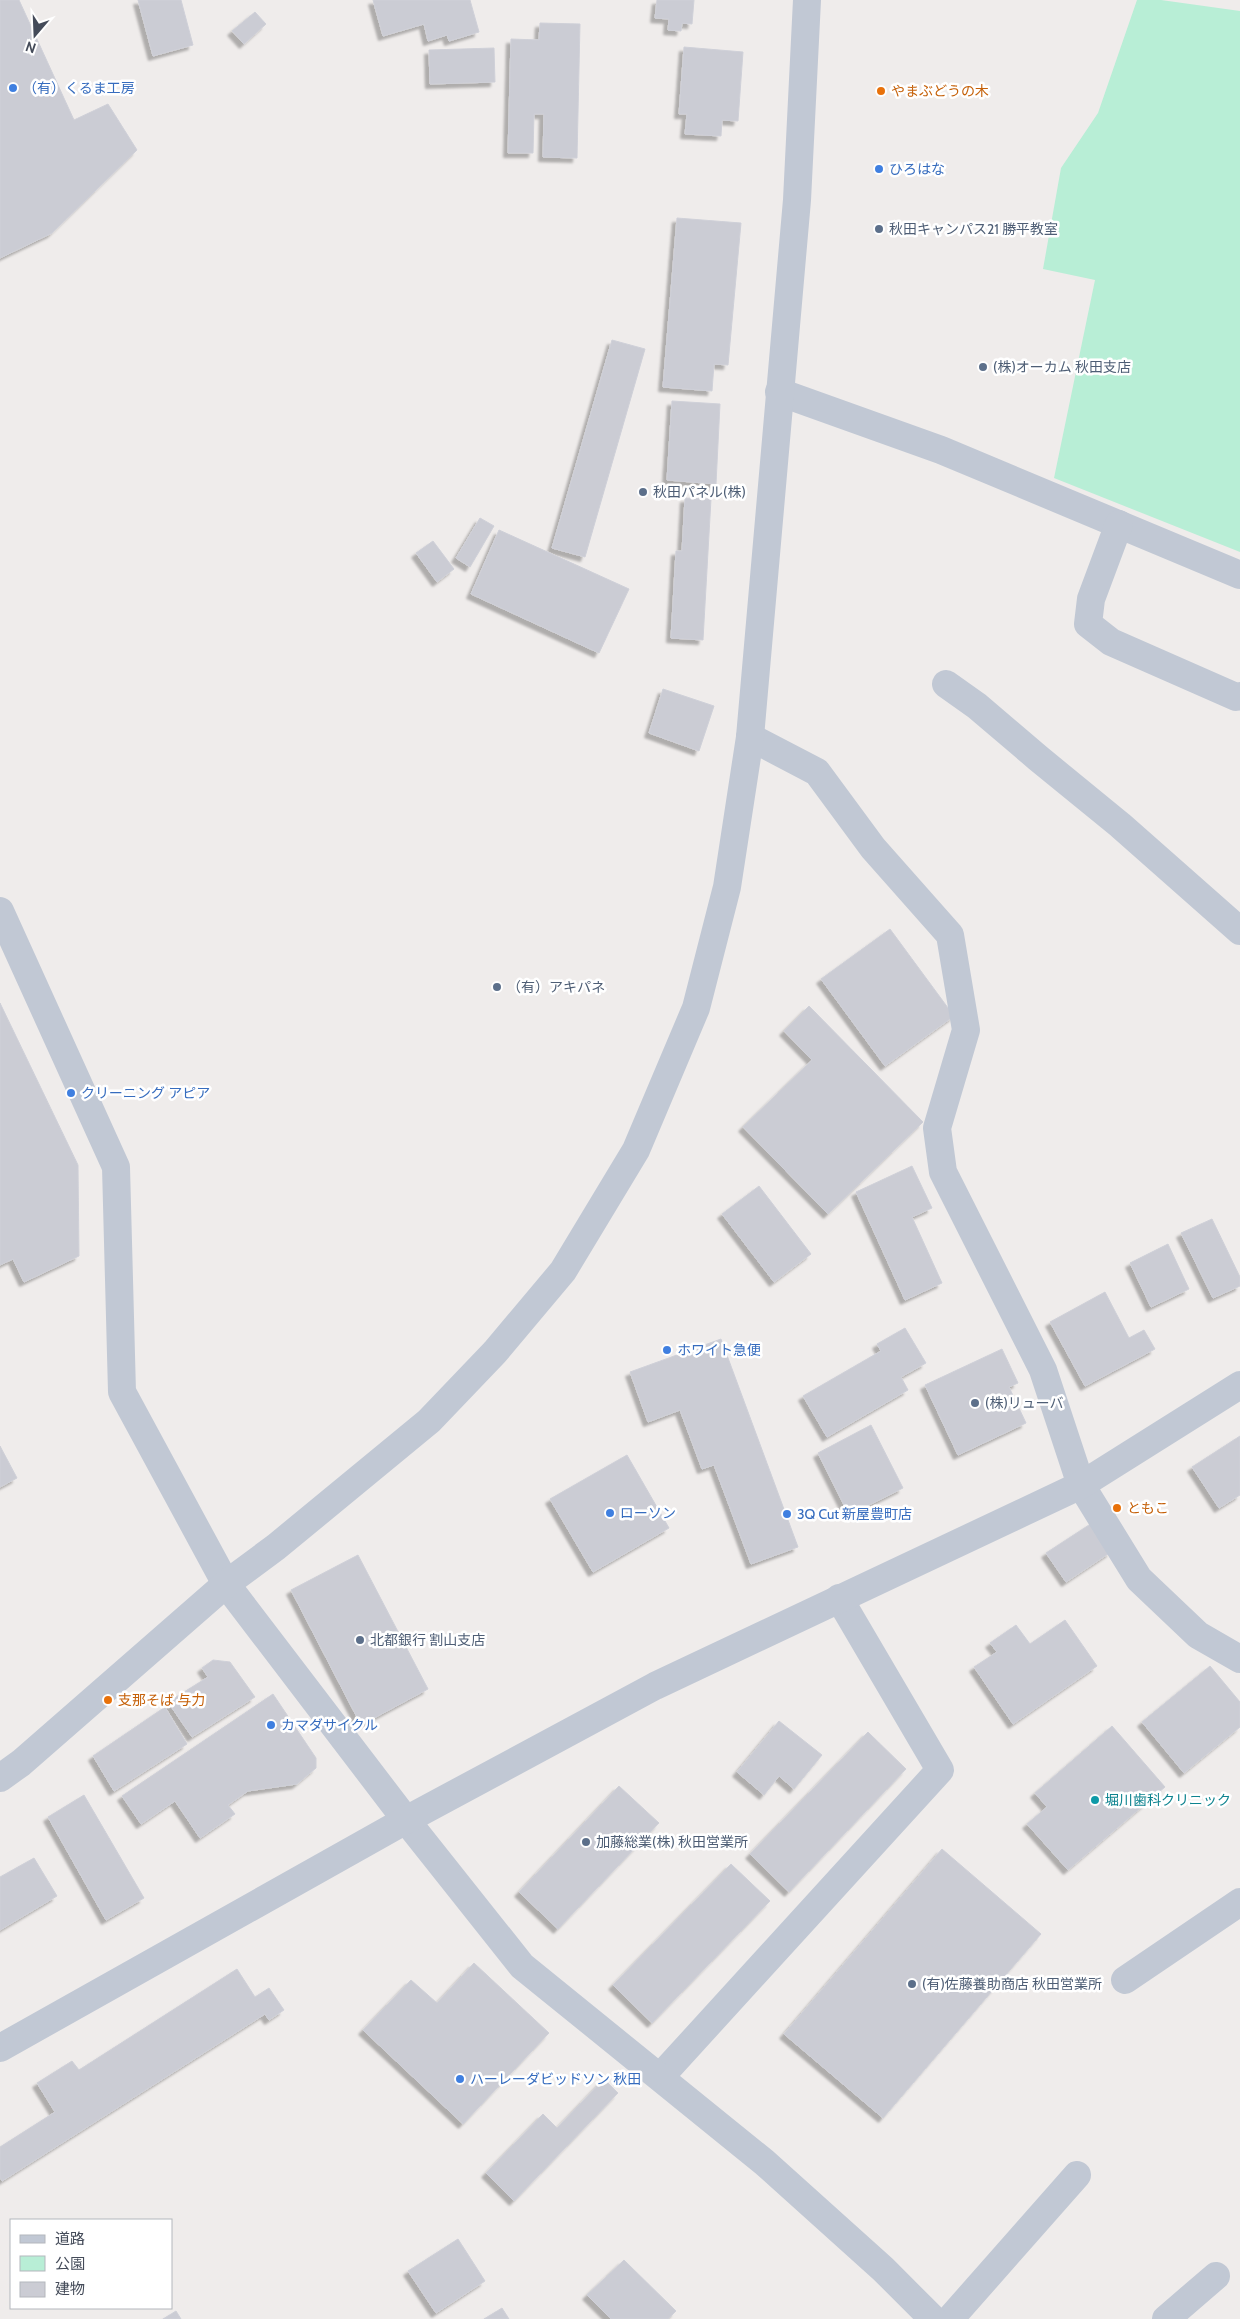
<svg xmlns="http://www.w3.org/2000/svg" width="1240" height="2319" viewBox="0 0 1240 2319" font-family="Cabin,'Noto Sans JP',sans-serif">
<defs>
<filter id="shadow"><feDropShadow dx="-4.5" dy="4.5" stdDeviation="1" flood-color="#0004"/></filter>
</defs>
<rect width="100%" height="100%" fill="#efeceb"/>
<polygon fill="#b8eed6" points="1137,0 1161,0 1240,11 1240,552 1054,478 1095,280 1043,269 1061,168 1098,113"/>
<g fill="#cbccd4" stroke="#cfd0d8" filter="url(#shadow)">
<polygon points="0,0 19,0 74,120 108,104 137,150 52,233 0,258"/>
<polygon points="138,0 181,0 193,45 153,56"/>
<polygon points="373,0 470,0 479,32 449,41 447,35 428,41 424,24 383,36"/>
<polygon points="657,0 694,0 692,24 682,23 681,31 668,30 669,19 655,18"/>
<polygon points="255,12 266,24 244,44 232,31"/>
<polygon points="540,23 580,24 577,158 543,157 544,114 534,114 533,153 508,153 511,39 539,40"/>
<polygon points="684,47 743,52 738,121 722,120 721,136 685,134 687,114 679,114"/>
<polygon points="494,48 495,82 430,84 429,50"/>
<polygon points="677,218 741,223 728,365 714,364 712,391 663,387"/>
<polygon points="612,340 645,349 585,557 552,548"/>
<polygon points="672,401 720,404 716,484 667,480"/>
<polygon points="685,498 711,499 703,640 671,638 676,551 682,551"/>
<polygon points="480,518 494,526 470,567 456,558"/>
<polygon points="499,530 629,589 599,653 471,594"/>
<polygon points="433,541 454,569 437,582 416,553"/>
<polygon points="663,689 714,706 699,751 649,733"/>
<polygon points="890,929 954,1016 885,1066 821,979"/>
<polygon points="0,1003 78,1165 79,1256 24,1282 13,1259 0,1265"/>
<polygon points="809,1006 923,1122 828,1214 743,1127 812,1060 784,1031"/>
<polygon points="912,1166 932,1208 912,1217 942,1283 905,1300 856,1192"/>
<polygon points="759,1186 811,1254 774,1282 722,1214"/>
<polygon points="1212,1219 1240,1277 1240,1286 1213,1298 1181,1233"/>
<polygon points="1168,1244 1189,1289 1151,1307 1130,1263"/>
<polygon points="1105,1292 1129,1338 1144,1330 1155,1349 1085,1386 1050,1322"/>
<polygon points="905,1328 926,1363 901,1377 908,1390 827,1437 803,1396 881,1351 877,1344"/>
<polygon points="721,1339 798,1547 751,1564 714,1465 702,1469 680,1410 648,1422 630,1372"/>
<polygon points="1002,1349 1018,1383 1009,1387 1026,1423 958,1455 925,1385"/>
<polygon points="871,1425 903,1488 849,1515 818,1453"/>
<polygon points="1240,1436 1240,1495 1219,1508 1192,1467"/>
<polygon points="0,1446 17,1478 0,1487"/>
<polygon points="627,1455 669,1528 593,1572 550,1499"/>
<polygon points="1092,1523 1111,1552 1066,1582 1046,1553"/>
<polygon points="358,1555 428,1689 361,1725 291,1590"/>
<polygon points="1065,1620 1097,1666 1013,1724 974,1667 997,1652 990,1643 1016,1625 1030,1644"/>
<polygon points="213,1660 230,1662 255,1697 192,1737 168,1702 208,1677 202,1668"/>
<polygon points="1210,1666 1240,1702 1240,1727 1184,1773 1142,1722"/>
<polygon points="273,1694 316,1758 316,1768 297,1784 248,1791 228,1805 235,1814 200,1838 175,1801 141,1824 122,1796"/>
<polygon points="165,1707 187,1744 114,1791 93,1756"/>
<polygon points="779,1721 822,1755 794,1789 779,1776 764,1795 737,1772"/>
<polygon points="1112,1726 1165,1787 1068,1870 1027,1824 1047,1807 1035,1793"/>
<polygon points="868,1732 906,1769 789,1892 750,1854"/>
<polygon points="619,1786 659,1823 558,1929 519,1892"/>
<polygon points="84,1795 144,1898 106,1920 48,1817"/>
<polygon points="942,1849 1041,1934 883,2118 784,2034"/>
<polygon points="34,1858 57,1896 0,1930 0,1877"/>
<polygon points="731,1864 770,1901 652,2023 613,1985"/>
<polygon points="474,1963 549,2033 463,2124 363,2030 411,1980 437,2003"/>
<polygon points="237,1969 255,1997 269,1988 284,2010 269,2020 265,2014 2,2181 0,2177 0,2147 55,2112 37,2083 72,2061 79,2070"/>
<polygon points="604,2079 618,2093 514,2201 486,2173 543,2114 557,2128"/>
<polygon points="458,2239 485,2281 436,2313 408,2271"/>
<polygon points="624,2260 676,2311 668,2319 611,2319 587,2295"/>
<polygon points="502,2308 509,2319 484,2319"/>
<polygon points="176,2311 181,2319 163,2319"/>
</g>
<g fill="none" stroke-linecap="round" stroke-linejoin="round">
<g stroke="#c1c8d4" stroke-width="28">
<polyline points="779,392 941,450 1240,575"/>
<polyline points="1119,524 1091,599 1088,624 1111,642 1236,697 1240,696"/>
<polyline points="946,684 977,706 1038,758 1120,825 1240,931"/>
<polyline points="750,737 817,772 873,848 950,935 966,1030 937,1128 943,1172 1043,1370 1081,1485 1139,1579 1198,1635 1240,1659"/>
<polyline points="0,911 116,1167 122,1392 226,1584"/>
<polyline points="1125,1980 1240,1902"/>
<polyline points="661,2076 940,1770 839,1598"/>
<polyline points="950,2319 1077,2175"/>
<polyline points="1166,2319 1216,2276"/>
</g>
<g stroke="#c1c8d4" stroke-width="28">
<polyline points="226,1584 406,1820 522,1966 764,2162 883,2269 933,2319"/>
<polyline points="0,1778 21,1763 226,1584 276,1547 429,1421 495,1352 563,1271 636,1150 696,1008 727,887 750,737 797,200 807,0"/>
<polyline points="0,2048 406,1820 655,1686 1081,1485 1240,1385"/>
</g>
</g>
<g fill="#3f7fe0" stroke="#fff" stroke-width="2">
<circle cx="13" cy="88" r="5"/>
<circle cx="879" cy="169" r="5"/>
<circle cx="71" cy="1093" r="5"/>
<circle cx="667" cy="1350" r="5"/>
<circle cx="610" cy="1513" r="5"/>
<circle cx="787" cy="1514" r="5"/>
<circle cx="271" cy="1725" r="5"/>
<circle cx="460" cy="2079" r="5"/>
</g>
<g fill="#e8710a" stroke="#fff" stroke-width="2">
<circle cx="881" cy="91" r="5"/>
<circle cx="1117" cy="1508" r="5"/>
<circle cx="108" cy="1700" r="5"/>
</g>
<g fill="#5c6f8a" stroke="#fff" stroke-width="2">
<circle cx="879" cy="229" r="5"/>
<circle cx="983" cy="367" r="5"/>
<circle cx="643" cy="492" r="5"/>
<circle cx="497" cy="987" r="5"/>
<circle cx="975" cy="1403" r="5"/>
<circle cx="360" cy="1640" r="5"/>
<circle cx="586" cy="1842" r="5"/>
<circle cx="912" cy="1984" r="5"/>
</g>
<circle fill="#0f9aa8" stroke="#fff" stroke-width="2" cx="1095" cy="1800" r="5"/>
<g text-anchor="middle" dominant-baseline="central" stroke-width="5" stroke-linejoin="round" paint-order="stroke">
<g font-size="14" fill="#366cbe" stroke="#fff" text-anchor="start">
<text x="23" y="88">（有）くるま工房</text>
<text x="889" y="169">ひろはな</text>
<text x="81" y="1093">クリーニング アピア</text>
<text x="677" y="1350">ホワイト急便</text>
<text x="620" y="1513">ローソン</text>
<text x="797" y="1514">3Q Cut 新屋豊町店</text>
<text x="281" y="1725">カマダサイクル</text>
<text x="470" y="2079">ハーレーダビッドソン 秋田</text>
</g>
<g font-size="14" fill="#c56008" stroke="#fff" text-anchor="start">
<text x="891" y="91">やまぶどうの木</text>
<text x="1127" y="1508">ともこ</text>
<text x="118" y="1700">支那そば 与力</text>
</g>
<g font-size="14" fill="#4e5e75" stroke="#fff" text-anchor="start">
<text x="889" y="229">秋田キャンパス21 勝平教室</text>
<text x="993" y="367">(株)オーカム 秋田支店</text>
<text x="653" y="492">秋田パネル(株)</text>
<text x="507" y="987">（有）アキパネ</text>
<text x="985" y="1403">(株)リューバ</text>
<text x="370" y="1640">北都銀行 割山支店</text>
<text x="596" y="1842">加藤総業(株) 秋田営業所</text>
<text x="922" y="1984">(有)佐藤養助商店 秋田営業所</text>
</g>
<g font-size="14" fill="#0d838f" stroke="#fff" text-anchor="start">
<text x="1105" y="1800">堀川歯科クリニック</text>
</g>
</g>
<rect x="10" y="2219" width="162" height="90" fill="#ffffff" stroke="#b4b7bd"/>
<rect x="20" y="2235" width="25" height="8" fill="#c1c8d4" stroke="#b4b7bd"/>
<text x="55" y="2244" font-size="15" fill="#444b59">道路</text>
<rect x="20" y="2256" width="25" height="15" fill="#b8eed6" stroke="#b4b7bd"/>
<text x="55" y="2269" font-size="15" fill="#444b59">公園</text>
<rect x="20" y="2282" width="25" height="15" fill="#cbccd4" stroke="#b4b7bd"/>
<text x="55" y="2294" font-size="15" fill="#444b59">建物</text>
<g transform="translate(35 35) rotate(199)" stroke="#ffffff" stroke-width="4" paint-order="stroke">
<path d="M0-4L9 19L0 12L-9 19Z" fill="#444b59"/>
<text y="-8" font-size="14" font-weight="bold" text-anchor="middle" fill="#444b59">N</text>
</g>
</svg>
